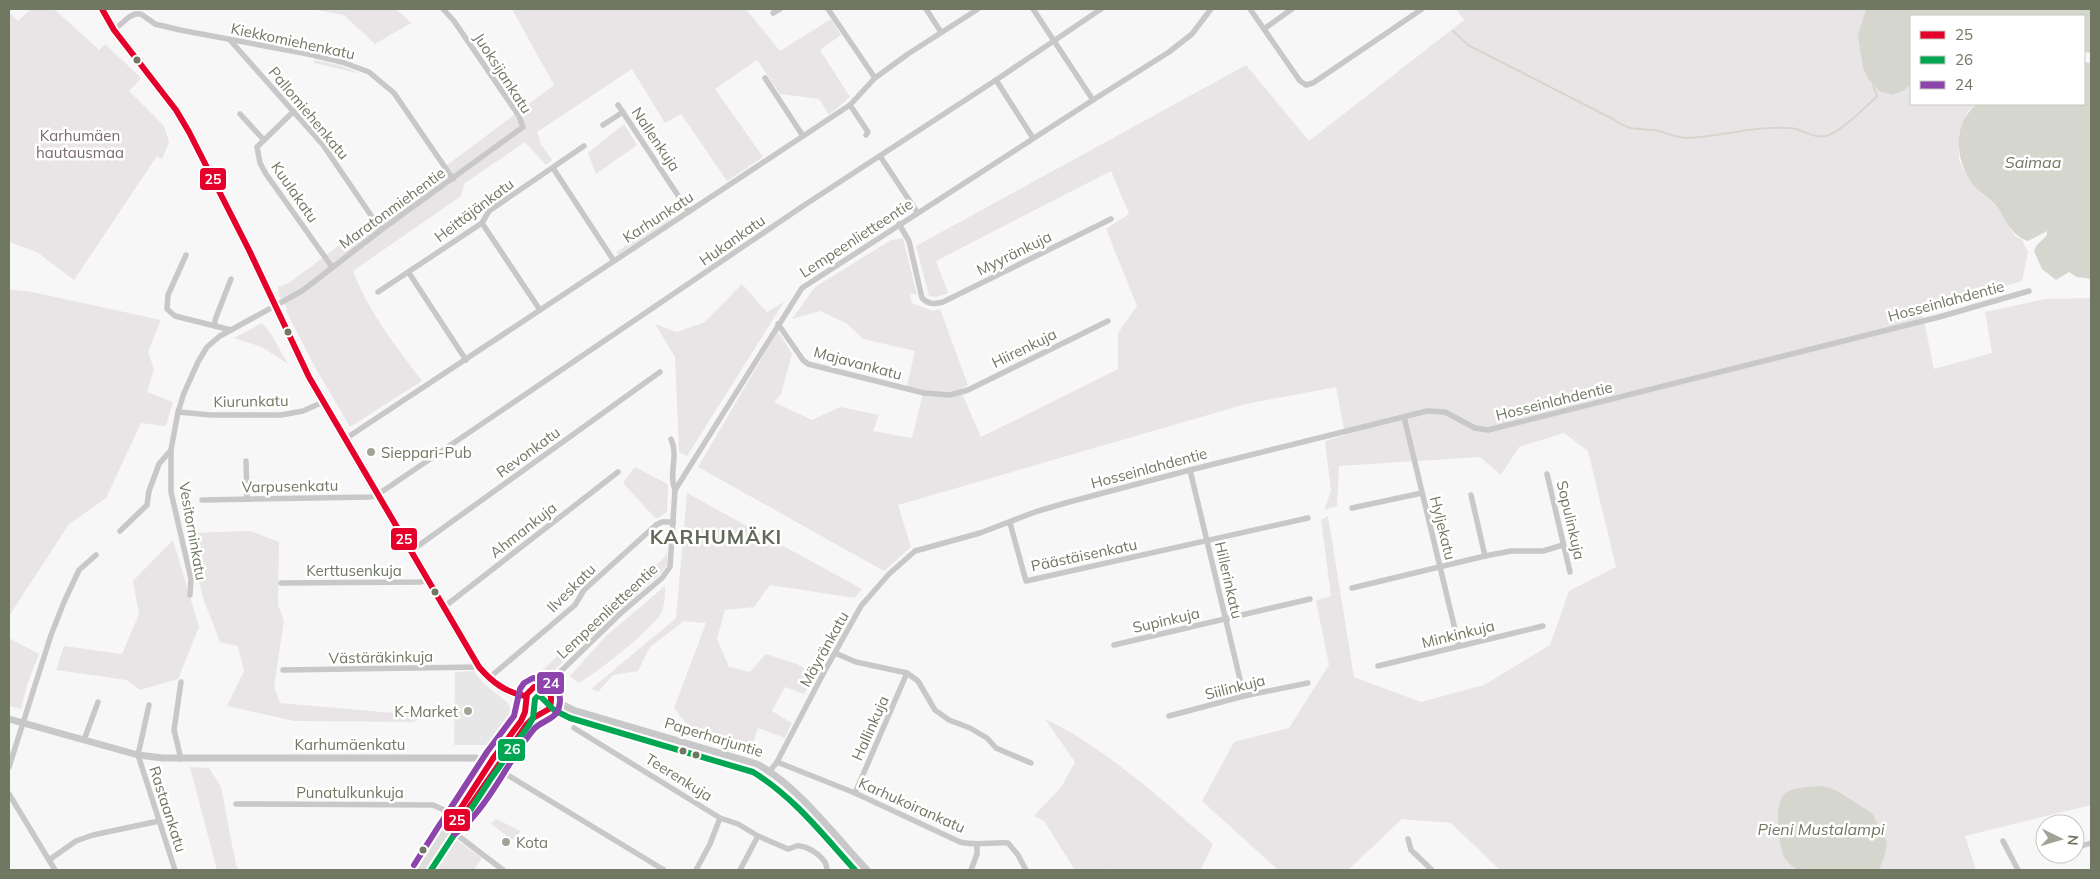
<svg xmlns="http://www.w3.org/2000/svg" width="2100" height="879" viewBox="0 0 2100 879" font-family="Mulish,sans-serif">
<rect width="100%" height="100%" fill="#f7f7f7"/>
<polygon fill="#e6e7e6" points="474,671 483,683 507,702 512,711 512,717 493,745 454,745 455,672"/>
<g fill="#e9e5e7">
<polygon points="31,9 54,9 99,50 105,44 141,78 129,91 164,126 169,142 162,159 157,156 74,280 37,252 9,242 9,12 18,21"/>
<polygon points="311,9 396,9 411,23 375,44 344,15"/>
<path d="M 512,9 L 746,9 L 780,51 L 831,19 L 841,35 L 820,50 L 850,97 L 829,115 L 819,99 L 780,94 L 757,60 L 715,89 L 763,157 L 727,181 L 681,114 L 665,123 L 632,69 L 537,132 L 541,144 L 552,160 L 546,165 L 525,142 L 465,183 L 461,196 L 353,271 C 368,311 397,348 422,381 L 350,427 L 316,369 L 286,311 L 287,308 L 279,296 L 278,287 L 289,283 L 554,85 Z"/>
<path d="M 1456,9 L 1866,9 C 1862,26 1859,51 1863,69 C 1865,78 1873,84 1879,91 L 1905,90 L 1911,83 L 1911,104 L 1977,104 L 1968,111 L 1959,134 L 1959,159 L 1963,169 L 1975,187 L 1997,207 L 2015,236 L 2022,240 L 2028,252 L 2022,281 L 1922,311 L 1934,369 L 1992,353 L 1985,312 L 2045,299 L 2091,298 L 2091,805 L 1965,836 L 1976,870 L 1879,870 L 1885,855 L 1872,813 L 1836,790 L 1824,786 L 1791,791 L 1784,858 L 1798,870 L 1500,870 L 1451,823 L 1402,819 L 1348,870 L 1278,870 L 1202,801 L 1234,742 L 1289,728 L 1329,665 L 1316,601 L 1331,596 L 1321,520 L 1328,516 L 1354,677 L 1421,702 L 1484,685 L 1550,645 L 1569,591 L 1616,567 L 1588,451 L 1564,433 L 1519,447 L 1501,475 L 1480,457 L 1339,466 L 1337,506 L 1324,510 L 1331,491 L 1325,441 L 1345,435 L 1336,387 L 1246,404 L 898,505 L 911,547 L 884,571 L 698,467 L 778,331 L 792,354 L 781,394 L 774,402 L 812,420 L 840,407 L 879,415 L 873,431 L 912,438 L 924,390 L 907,386 L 915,351 L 863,339 L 846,323 L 820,311 L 792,319 L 815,287 L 891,240 L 903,238 L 917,295 L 910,293 L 912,303 L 933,311 L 940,309 L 968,385 L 960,389 L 981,437 L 1118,369 L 1118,333 L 1137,306 L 1106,229 L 1129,214 L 1111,171 L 936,261 L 948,293 L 937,297 L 929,296 L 916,246 L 1246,65 L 1309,141 L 1464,20 Z"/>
<polygon points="314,60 339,65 362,74 314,63"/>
<polygon points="624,124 637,145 596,174 588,153"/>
<polygon points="671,215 672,218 667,222 619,254 615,253"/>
<polygon points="742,284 767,312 784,302 687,456 679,452 675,357 655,324 677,332 705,322"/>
<polygon points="9,289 32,292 161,320 148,352 154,369 147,392 173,402 166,426 141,423 106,498 69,524 9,616"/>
<polygon points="262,323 271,334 288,364 262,347 234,338"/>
<polygon points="635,467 668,484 667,512 656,519 623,483"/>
<polygon points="687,493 862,589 855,598 770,585 754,607 725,610 717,639 729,667 750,672 766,654 797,664 816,675 804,694 785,687 772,711 792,723 785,738 758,728 750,752 698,738 674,708 706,623 684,621 650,647 638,671 613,675 598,692 591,689 676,618"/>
<polygon points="251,531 279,542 278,605 284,621 274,687 280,703 427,716 412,722 294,721 227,706 244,671 238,646 220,642 203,598 187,533"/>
<polygon points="173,540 199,627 178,679 140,690 127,680 56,670 64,646 122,654 139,614 133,581"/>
<polygon points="667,552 667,564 663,571 552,672 539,682 528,684 596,619 664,558"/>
<path d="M 665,586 C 665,594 665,605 661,613 C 653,629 596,673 579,683 L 570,676 L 607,635 Z"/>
<polygon points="9,638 39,654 27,685 21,709 9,706"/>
<path d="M 1045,719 C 1106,748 1162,800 1213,844 L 1201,870 L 1110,870 L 1104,868 L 1101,870 L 1075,870 L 1044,821 L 1034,816 L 1062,786 L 1075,762 Z"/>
<polygon points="190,767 209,768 221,787 236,865 239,870 217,870"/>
<polygon points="496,819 521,831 512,840 491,824"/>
<polygon points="457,840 482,858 474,870 436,870"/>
</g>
<g fill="#d5d7ce">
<polygon points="1866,9 2091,9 2091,53 2084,52 2084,16 1911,16 1911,83 1905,90 1892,95 1879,91 1868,79 1863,69 1858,35"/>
<path d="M 2084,62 L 2091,63 L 2091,279 L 2077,277 L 2069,272 L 2056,280 L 2042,269 L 2034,251 L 2036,246 L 2047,235 L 2047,231 L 2028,241 C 2012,236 2006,221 1998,208 C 1992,200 1982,194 1975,187 C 1955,163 1951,124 1977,104 L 2084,104 Z"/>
<path d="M 1824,786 L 1836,790 L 1872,813 L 1887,842 L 1885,855 L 1879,870 L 1798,870 C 1794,867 1786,862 1784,857 C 1779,844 1774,807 1783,796 C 1790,786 1813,787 1824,786 Z"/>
</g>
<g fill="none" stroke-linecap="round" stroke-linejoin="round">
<path stroke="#d5d7ce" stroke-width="2" d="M 1453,31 L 1468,45 L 1611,118 C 1630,131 1633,128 1654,130 C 1666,132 1676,138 1687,138 C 1722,136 1755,126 1789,128 C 1802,128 1813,139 1826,136 C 1841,132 1866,107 1877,96 L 1873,85"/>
<g stroke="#d3d4d2" stroke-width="10">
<g id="secondary">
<path d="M 102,9 L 114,30 L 176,110 L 189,132 L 249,250 L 309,377 L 479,667 C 491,682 505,693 525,696"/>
<circle cx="538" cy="700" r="13"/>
<polyline points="452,826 466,812 529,721 545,712"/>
<path d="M 421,870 C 448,829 473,788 500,747 C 509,734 523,723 526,706"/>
</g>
</g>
<g stroke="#c7c8c7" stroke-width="5.5">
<polyline points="828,9 875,78"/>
<polyline points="926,9 941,32"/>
<polyline points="1033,9 1093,100"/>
<polyline points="1250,9 1300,81 1306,85 1313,83 1422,9"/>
<polyline points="773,13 780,9"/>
<polyline points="1264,29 1292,9"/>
<polyline points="114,30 129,17 135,14 141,14 155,24 180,30 308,54 342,62 369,72 394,93 453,179"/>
<polyline points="230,40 323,145 381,230"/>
<polyline points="765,78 803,136"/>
<polyline points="996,80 1033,138"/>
<polyline points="618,105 689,212"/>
<polyline points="850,105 868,132 866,135"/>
<polyline points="294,111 257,147 260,163 266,174 332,267"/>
<polyline points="240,114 263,139"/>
<polyline points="603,125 623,112"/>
<polyline points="880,156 917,212"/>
<polyline points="553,168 614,261"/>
<polyline points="482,223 540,310"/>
<path d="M 899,224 L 909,241 L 922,298 C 929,305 934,304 943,302 L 1111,219"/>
<polyline points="186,255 168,295 167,309 175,316 231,330"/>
<polyline points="409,273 466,360"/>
<polyline points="378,292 482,223 489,211 584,146"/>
<polyline points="778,324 803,360 808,364 924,393 950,395 968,390 1108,321"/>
<polyline points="215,326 215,320 231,279"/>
<polyline points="178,412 211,415 281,415 303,411 323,402"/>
<polyline points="1404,417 1459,646"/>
<polyline points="345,439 850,105 875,78 908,54 978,9"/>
<path d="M 671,439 C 679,455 668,474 675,490"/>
<polyline points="246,461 247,499"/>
<polyline points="1190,470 1244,696"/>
<polyline points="1547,474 1570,572"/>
<polyline points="1471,495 1485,556"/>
<polyline points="202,500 371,497 377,495 803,206 996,80 1101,9"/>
<polyline points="1352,508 1422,493"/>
<polyline points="1010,523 1026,581 1308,518"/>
<polyline points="120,531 147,505 149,491 159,464 171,450"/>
<polyline points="411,551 660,372"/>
<polyline points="281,583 421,582 427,579"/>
<polyline points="1352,588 1485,556 1511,551 1543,551 1563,545"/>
<polyline points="190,595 191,579 171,492 171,450 178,412 184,393 198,362 207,347 220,336 302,291 381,230 523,127 519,116 454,21 443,9"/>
<polyline points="444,607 618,472"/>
<polyline points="1114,645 1310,599"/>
<polyline points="835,653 856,662 907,673 918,681 935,710 949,720 970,728 987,738 996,748 1031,763"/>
<polyline points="1378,666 1543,626"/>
<polyline points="283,670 479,667"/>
<polyline points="489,678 575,605 584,590 656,525 662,522 673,522"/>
<polyline points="181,682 174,730 181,759"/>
<polyline points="540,687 558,674 621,613 662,578 670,567 675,490 802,288 1093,100 1169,52 1192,34 1211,9"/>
<polyline points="550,694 558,674"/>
<polyline points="149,705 138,755 175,870"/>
<polyline points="1169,716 1244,696 1308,683"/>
<polyline points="574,728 720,818 710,844 696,870"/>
<polyline points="84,740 98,702"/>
<path d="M 777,762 L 855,793 L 960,842 C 976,846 991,842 1008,843 L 1018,855 L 1026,870"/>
<polyline points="9,767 51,635 64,602 79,570 96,555"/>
<polyline points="496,768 664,870"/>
<polyline points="770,771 777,762 823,674 861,606 889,574 915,551 980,533 1035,512 1069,502 1190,470 1427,411 1445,412 1475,428 1488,430 1939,317 2029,291"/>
<polyline points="855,793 907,673"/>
<polyline points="9,794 55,870"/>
<polyline points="236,804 433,805 442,809 457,821"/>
<polyline points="720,818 738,824 758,836 740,870"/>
<polyline points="448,828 503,870"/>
<path d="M 758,836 L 788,849 C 793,848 796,845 800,846 C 811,848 827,858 827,870"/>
<polyline points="1408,839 1411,850 1432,870"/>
<polyline points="2003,841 2018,870"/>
<polyline points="2075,848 2091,843"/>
<polyline points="49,860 76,841 93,835 159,821"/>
<polyline points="971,870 977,854 977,844"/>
</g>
<g stroke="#c7c8c7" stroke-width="7">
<path d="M 550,694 L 557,702 L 573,710 L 757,764 C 797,785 836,837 867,870"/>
<polyline points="545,712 554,709 570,710"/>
<polyline points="9,719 138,755 163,758 477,758 494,767"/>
</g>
<use href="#secondary" stroke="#dededd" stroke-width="8"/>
<g stroke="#fff" stroke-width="10">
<g id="bus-1">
<path d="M 102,9 L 114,30 L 176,110 L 189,132 L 249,250 L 309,377 L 479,667 C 492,682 505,692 525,696"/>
<path d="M 534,687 C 548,689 555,693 549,709 L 533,718 L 527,724 L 466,812 L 448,828 L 494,757 L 521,721 L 525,712 L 527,694 Z"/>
</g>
</g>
<g stroke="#fff" stroke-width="10">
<path id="bus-2" d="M 431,870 L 490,780 L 529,725 L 533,718 L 535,699 L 539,695 L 554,710 L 570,718 L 753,772 C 794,797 823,835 855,870"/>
</g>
<g stroke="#fff" stroke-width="10">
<g id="bus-3">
<path d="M 441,823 L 487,752 L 514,716 L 520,689 L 524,683 L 533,678 C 549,679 564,688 559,707 C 556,720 542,720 534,729 C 511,756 496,792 472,818 C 467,824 461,829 455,834"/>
<polyline points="414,865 440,824"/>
</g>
</g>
<use href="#bus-1" stroke="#e4002b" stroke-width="6"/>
<use href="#bus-2" stroke="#00a651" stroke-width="6"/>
<use href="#bus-3" stroke="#8e44ad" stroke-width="6"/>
</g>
<g fill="#707862" stroke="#fff" stroke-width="2">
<circle cx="137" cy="60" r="4.5"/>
<circle cx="288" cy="332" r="4.5"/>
<circle cx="435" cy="592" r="4.5"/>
<circle cx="683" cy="751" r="4.5"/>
<circle cx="696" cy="755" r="4.5"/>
<circle cx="423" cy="850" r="4.5"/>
</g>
<g fill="#9fa496" stroke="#fff" stroke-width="2">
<circle cx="371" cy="452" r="5"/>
<circle cx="468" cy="711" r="5"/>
<circle cx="506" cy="842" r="5"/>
</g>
<g text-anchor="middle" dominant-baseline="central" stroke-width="5" stroke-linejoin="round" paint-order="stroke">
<g font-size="15" fill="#707862" stroke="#fff">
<text transform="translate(293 41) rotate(12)">Kiekkomiehenkatu</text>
<text transform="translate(503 73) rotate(57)">Juoksijankatu</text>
<text transform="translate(309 113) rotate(50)">Pallomiehenkatu</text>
<text transform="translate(656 139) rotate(56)">Nallenkuja</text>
<text transform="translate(295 192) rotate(55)">Kuulakatu</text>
<text transform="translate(392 208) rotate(-36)">Maratonmiehentie</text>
<text transform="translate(474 210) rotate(-37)">Heittäjänkatu</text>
<text transform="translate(658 217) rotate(-33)">Karhunkatu</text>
<text transform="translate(856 238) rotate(-33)">Lempeenlietteentie</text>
<text transform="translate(732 240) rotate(-35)">Hukankatu</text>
<text transform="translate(1014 253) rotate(-26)">Myyränkuja</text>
<text transform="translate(1946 301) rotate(-15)">Hosseinlahdentie</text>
<text transform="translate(1024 348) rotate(-26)">Hiirenkuja</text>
<text transform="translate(858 363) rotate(15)">Majavankatu</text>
<text transform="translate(251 401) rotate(-1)">Kiurunkatu</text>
<text transform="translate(1554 401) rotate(-14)">Hosseinlahdentie</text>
<text transform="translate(528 452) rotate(-36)">Revonkatu</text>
<text transform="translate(1149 468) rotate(-15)">Hosseinlahdentie</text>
<text transform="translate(290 486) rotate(-1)">Varpusenkatu</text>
<text transform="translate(1571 520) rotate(77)">Sopulinkuja</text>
<text transform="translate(1443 528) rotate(76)">Hyljekatu</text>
<text transform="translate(523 530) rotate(-38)">Ahmankuja</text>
<text transform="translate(193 531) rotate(80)">Vesitorninkatu</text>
<text transform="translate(1084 555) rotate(-12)">Päästäisenkatu</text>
<text x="354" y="570">Kerttusenkuja</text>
<text transform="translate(1229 580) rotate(77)">Hillerinkatu</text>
<text transform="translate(571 588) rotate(-45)">Ilveskatu</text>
<text transform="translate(607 611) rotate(-43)">Lempeenlietteentie</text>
<text transform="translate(1166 620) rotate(-13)">Supinkuja</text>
<text transform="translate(1458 634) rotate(-14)">Minkinkuja</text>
<text transform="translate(824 649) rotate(-61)">Mäyränkatu</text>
<text transform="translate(381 657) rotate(-1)">Västäräkinkuja</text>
<text transform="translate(1235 687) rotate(-14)">Siilinkuja</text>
<text transform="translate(870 728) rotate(-66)">Hallinkuja</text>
<text transform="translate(714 737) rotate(17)">Paperharjuntie</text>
<text x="350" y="744">Karhumäenkatu</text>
<text transform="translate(679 777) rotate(32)">Teerenkuja</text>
<text x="350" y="792">Punatulkunkuja</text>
<text transform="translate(912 805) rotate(24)">Karhukoirankatu</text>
<text transform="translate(168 809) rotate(72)">Rastaankatu</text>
</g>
<g font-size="15" fill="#7b696d" stroke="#fff">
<text x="80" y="135">Karhumäen<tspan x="80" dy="17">hautausmaa</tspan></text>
</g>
<g font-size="15" fill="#707862" stroke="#fff" text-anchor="start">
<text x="381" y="452">Sieppari-Pub</text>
<text x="458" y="711" text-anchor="end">K-Market</text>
<text x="516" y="842">Kota</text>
</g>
<g font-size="16" font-style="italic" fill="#727861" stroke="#fff">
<text x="2033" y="162">Saimaa</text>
<text x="1821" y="829">Pieni Mustalampi</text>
</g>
<g font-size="20" font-weight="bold" letter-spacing="1" fill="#626958" stroke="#fff">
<text x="716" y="536">KARHUMÄKI</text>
</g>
</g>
<g stroke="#fff" stroke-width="2">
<rect x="199" y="167" width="28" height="24" rx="5" fill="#e4002b"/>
<rect x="390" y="527" width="28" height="24" rx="5" fill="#e4002b"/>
<rect x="536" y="671" width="29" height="24" rx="5" fill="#8e44ad"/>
<rect x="497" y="738" width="29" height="24" rx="5" fill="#00a651"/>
<rect x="443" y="808" width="28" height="24" rx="5" fill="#e4002b"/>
</g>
<g font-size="14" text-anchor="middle" font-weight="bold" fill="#fff">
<text x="213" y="184">25</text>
<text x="404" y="544">25</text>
<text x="551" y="688">24</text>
<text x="512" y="754">26</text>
<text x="457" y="825">25</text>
</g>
<rect width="2100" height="879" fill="none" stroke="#707862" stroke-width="20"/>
<rect x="1910" y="15" width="175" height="90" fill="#ffffff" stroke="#c6c9c0"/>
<rect x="1920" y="31" width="25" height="8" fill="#e4002b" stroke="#c6c9c0"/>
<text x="1955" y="40" font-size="15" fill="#707862">25</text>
<rect x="1920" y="56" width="25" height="8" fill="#00a651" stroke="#c6c9c0"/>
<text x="1955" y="65" font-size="15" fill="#707862">26</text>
<rect x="1920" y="81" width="25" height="8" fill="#8e44ad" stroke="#c6c9c0"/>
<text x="1955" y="90" font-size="15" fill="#707862">24</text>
<g transform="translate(2060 839) rotate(95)"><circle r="24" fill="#ffffff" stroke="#c6c9c0"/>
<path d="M0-4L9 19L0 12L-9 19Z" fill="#9fa496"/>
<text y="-8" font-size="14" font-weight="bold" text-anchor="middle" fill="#707862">N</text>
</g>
</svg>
